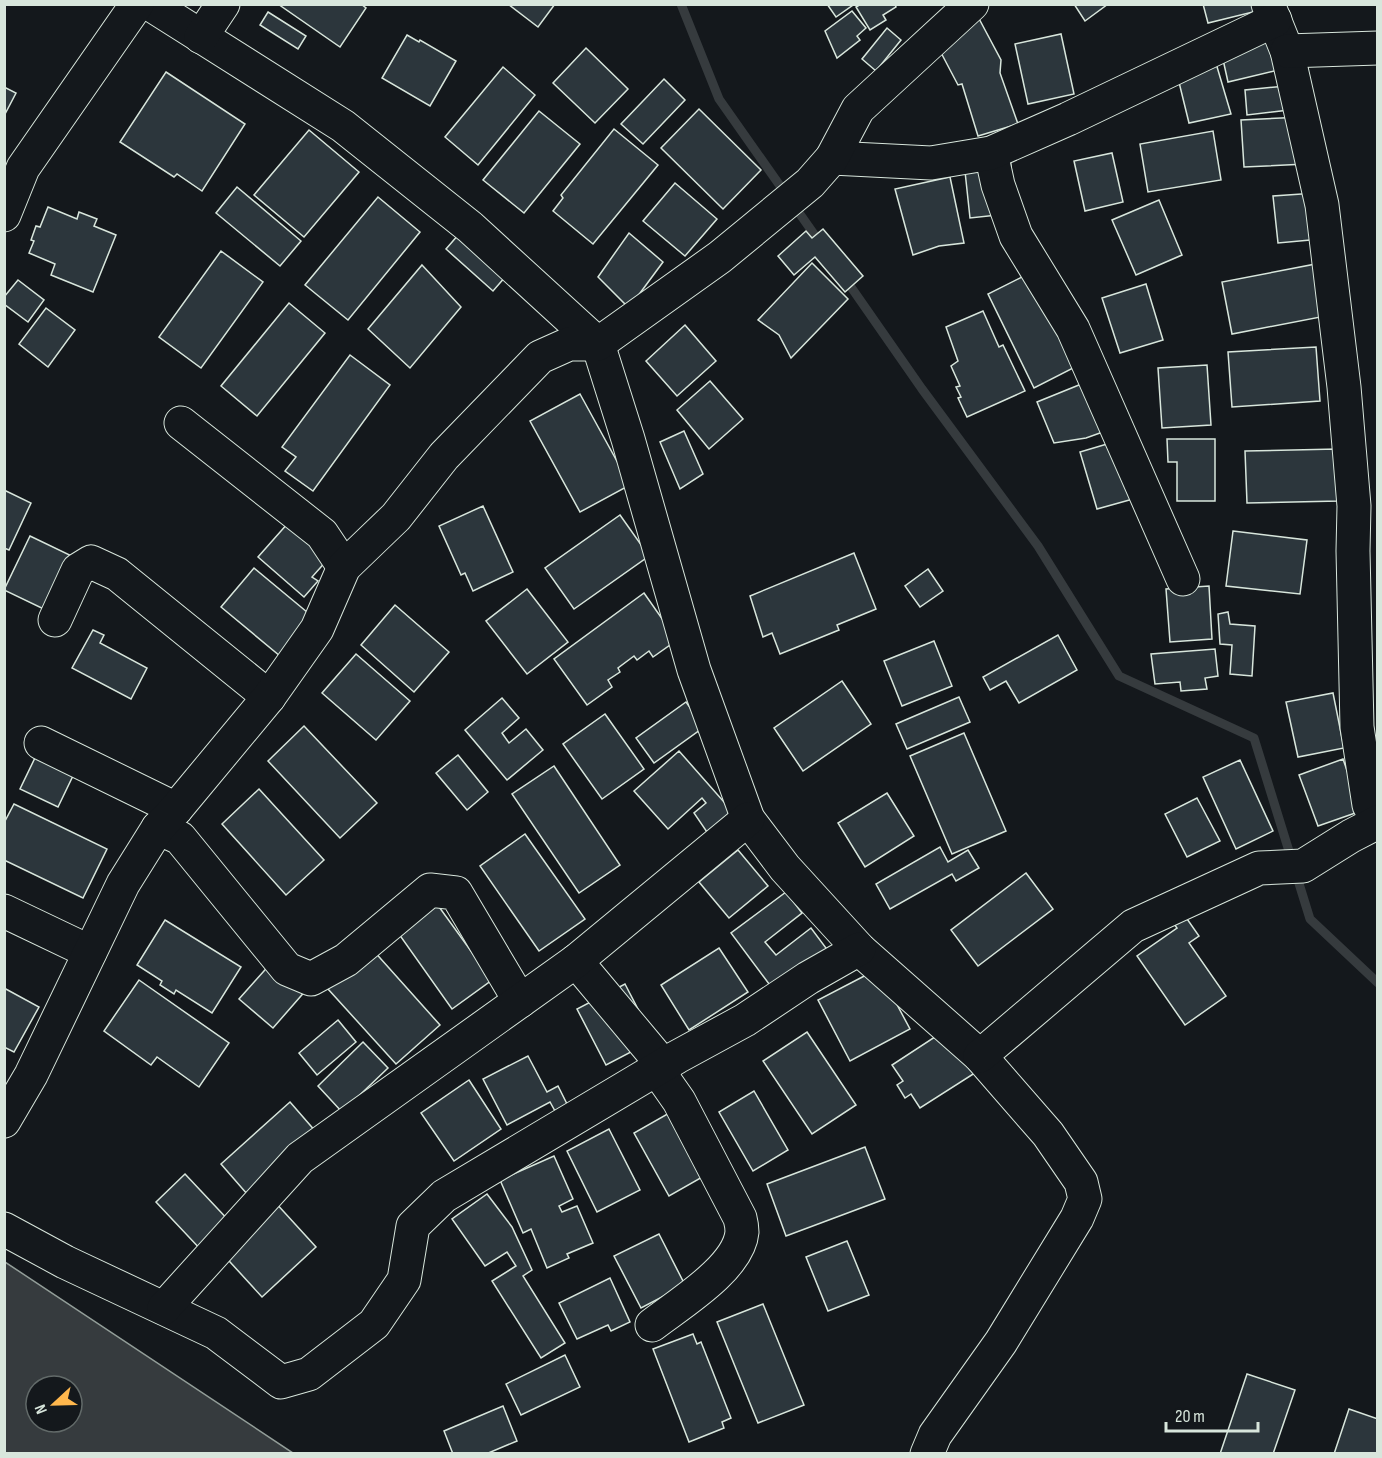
<svg xmlns="http://www.w3.org/2000/svg" width="1382" height="1458" viewBox="0 0 1382 1458" font-family="'Sofia Sans Condensed',sans-serif">
<rect width="100%" height="100%" fill="#14181c"/>
<path fill="#363b3e" stroke="#939e99" stroke-width="1.5" fill-rule="evenodd" d="M 4,1262 L 5,1262 L 293,1453 L 5,1453 ZM 36,1386 L 72,1386 L 72,1422 L 36,1422 Z"/>
<g fill="none" stroke-linecap="round" stroke-linejoin="round">
<g stroke="#363b3e" stroke-width="9">
<polyline points="681,4 719,99 821,244"/>
<polyline points="844,277 922,389 1038,546 1119,676 1254,738 1310,919 1378,983"/>
</g>
</g>
<g fill="#2c363c" stroke="#d8e6dc" stroke-width="1.5">
<polygon points="278,4 361,4 366,8 340,47"/>
<polygon points="508,4 555,4 538,27"/>
<polygon points="827,4 853,4 853,5 836,17"/>
<polygon points="861,4 895,4 896,7 883,15 886,20 870,30 856,7"/>
<polygon points="1074,4 1108,4 1085,21"/>
<polygon points="1203,4 1255,4 1257,11 1208,23"/>
<polygon points="852,11 866,28 857,36 860,40 837,58 825,31"/>
<polygon points="268,12 306,36 298,49 260,25"/>
<polygon points="976,13 1001,60 1000,73 1018,124 978,136 962,84 958,85 938,47"/>
<polygon points="1276,24 1287,68 1228,82 1218,37"/>
<polygon points="887,28 901,40 876,71 862,59"/>
<polygon points="1061,34 1074,94 1028,104 1015,44"/>
<polygon points="407,35 419,42 420,40 456,61 430,106 382,78"/>
<polygon points="586,48 628,89 595,123 553,83"/>
<polygon points="1215,60 1231,114 1189,123 1176,70"/>
<polygon points="503,67 535,95 478,165 445,137"/>
<polygon points="166,72 245,124 202,191 177,174 174,177 120,142"/>
<polygon points="664,79 685,100 643,144 621,124"/>
<polygon points="1286,86 1289,110 1247,115 1245,90"/>
<polygon points="4,87 16,93 4,116"/>
<polygon points="699,109 761,170 723,209 661,148"/>
<polygon points="539,111 580,144 524,213 483,180"/>
<polygon points="1303,117 1306,164 1244,167 1241,120"/>
<polygon points="614,129 658,165 593,244 553,211 563,198 561,195"/>
<polygon points="309,130 359,172 304,237 254,195"/>
<polygon points="1213,131 1221,180 1148,192 1140,144"/>
<polygon points="1112,153 1123,202 1085,211 1074,161"/>
<polygon points="1010,157 1016,213 970,218 964,162"/>
<polygon points="950,177 964,243 939,246 913,255 895,189"/>
<polygon points="675,183 717,219 685,256 643,221"/>
<polygon points="237,187 301,241 280,266 216,213"/>
<polygon points="1316,193 1321,239 1278,243 1273,196"/>
<polygon points="378,197 420,232 348,320 305,285"/>
<polygon points="1159,200 1182,255 1136,275 1112,220"/>
<polygon points="48,207 77,219 79,212 97,219 94,226 116,235 93,292 51,275 55,264 29,253 34,241 31,240 36,226 40,227"/>
<polygon points="823,229 863,276 845,292 815,257 794,275 778,256 806,231 812,238"/>
<polygon points="629,233 663,262 629,308 598,277"/>
<polygon points="459,234 506,276 493,291 446,249"/>
<polygon points="221,251 263,282 201,368 159,337"/>
<polygon points="812,263 848,299 791,358 779,335 758,320"/>
<polygon points="1321,263 1331,315 1232,334 1222,282"/>
<polygon points="422,265 461,307 410,368 368,329"/>
<polygon points="1036,270 1083,363 1034,388 988,294"/>
<polygon points="18,280 44,300 28,322 4,304 4,297"/>
<polygon points="1146,284 1163,340 1120,353 1102,298"/>
<polygon points="289,303 325,333 257,416 221,386"/>
<polygon points="46,308 75,330 48,367 19,344"/>
<polygon points="983,311 999,347 1003,345 1025,391 967,417 958,398 961,397 956,387 960,386 951,366 958,361 946,327"/>
<polygon points="685,325 716,361 677,396 646,361"/>
<polygon points="1316,347 1320,401 1232,407 1228,352"/>
<polygon points="350,355 390,385 313,491 285,471 296,457 282,447"/>
<polygon points="1207,365 1211,425 1162,428 1158,368"/>
<polygon points="1106,374 1128,423 1086,438 1054,443 1037,402"/>
<polygon points="710,381 743,419 709,449 677,410"/>
<polygon points="580,394 630,485 580,512 530,421"/>
<polygon points="684,431 703,474 680,489 660,442"/>
<polygon points="1134,436 1151,494 1097,509 1080,452"/>
<polygon points="1167,439 1215,439 1215,501 1177,501 1177,462 1168,462"/>
<polygon points="1337,449 1339,501 1247,503 1245,451"/>
<polygon points="4,490 31,503 9,550 4,548"/>
<polygon points="483,506 513,572 473,591 465,573 461,575 439,526"/>
<polygon points="296,514 336,550 312,577 318,581 304,597 258,557"/>
<polygon points="620,515 649,556 574,609 545,568"/>
<polygon points="1233,531 1307,540 1300,594 1226,586"/>
<polygon points="30,536 78,559 52,613 4,590"/>
<polygon points="854,553 876,609 837,625 839,630 780,654 772,633 763,637 750,596"/>
<polygon points="254,568 313,617 280,656 221,607"/>
<polygon points="928,569 943,591 920,607 905,586"/>
<polygon points="1209,586 1212,639 1170,642 1166,589"/>
<polygon points="527,589 568,642 527,674 486,621"/>
<polygon points="644,593 677,640 653,657 649,651 637,660 634,656 618,668 620,672 608,680 612,687 587,705 554,659"/>
<polygon points="395,605 449,652 414,692 361,645"/>
<polygon points="1228,612 1230,624 1255,626 1252,676 1230,674 1232,645 1220,644 1218,614"/>
<polygon points="93,630 104,635 100,643 147,668 131,699 72,668"/>
<polygon points="1058,635 1077,670 1019,703 1006,681 990,690 983,677"/>
<polygon points="934,641 952,686 902,706 884,661"/>
<polygon points="1215,649 1218,676 1205,678 1207,689 1181,691 1180,682 1155,684 1151,654"/>
<polygon points="356,654 410,701 376,740 322,693"/>
<polygon points="842,681 871,724 803,771 774,728"/>
<polygon points="1333,693 1344,748 1298,757 1286,702"/>
<polygon points="959,697 970,722 907,749 896,724"/>
<polygon points="502,698 519,718 502,733 509,743 526,729 543,750 507,780 465,730"/>
<polygon points="686,702 704,727 654,763 636,738"/>
<polygon points="605,714 644,769 602,799 563,744"/>
<polygon points="304,726 377,803 340,838 268,761"/>
<polygon points="964,733 1006,831 952,854 910,756"/>
<polygon points="46,735 84,753 58,807 20,789"/>
<polygon points="679,751 739,819 711,838 694,813 706,803 702,798 668,829 634,791"/>
<polygon points="458,755 488,792 467,810 436,773"/>
<polygon points="1343,759 1361,811 1318,826 1299,775"/>
<polygon points="1240,760 1273,831 1236,849 1203,777"/>
<polygon points="554,766 620,865 579,893 512,794"/>
<polygon points="259,789 324,860 286,895 222,824"/>
<polygon points="887,793 914,836 865,867 838,823"/>
<polygon points="1197,798 1220,841 1187,857 1165,814"/>
<polygon points="14,804 107,849 83,898 4,860 4,823"/>
<polygon points="525,834 585,919 539,951 480,866"/>
<polygon points="940,847 948,862 968,850 979,868 956,881 952,874 890,909 876,884"/>
<polygon points="738,850 768,886 729,918 699,882"/>
<polygon points="1026,873 1053,909 978,966 951,930"/>
<polygon points="786,892 802,913 765,942 776,955 811,928 829,952 775,992 731,933"/>
<polygon points="429,893 492,980 452,1009 389,920"/>
<polygon points="1185,916 1199,936 1189,943 1226,996 1185,1025 1137,956 1177,928 1174,924"/>
<polygon points="165,920 241,967 212,1013 176,990 174,994 160,985 162,981 137,965"/>
<polygon points="719,948 748,992 689,1030 661,985"/>
<polygon points="372,949 440,1025 396,1064 328,989"/>
<polygon points="281,952 314,981 273,1028 239,999"/>
<polygon points="872,972 886,984 910,1029 850,1061 818,1000"/>
<polygon points="139,980 229,1043 199,1087 157,1057 151,1065 104,1031"/>
<polygon points="625,984 654,1040 606,1065 577,1009"/>
<polygon points="4,988 39,1007 14,1052 4,1047"/>
<polygon points="338,1020 356,1042 317,1075 299,1053"/>
<polygon points="950,1027 978,1071 920,1108 911,1094 905,1098 897,1085 903,1081 892,1065"/>
<polygon points="807,1032 856,1105 812,1134 763,1061"/>
<polygon points="363,1042 388,1068 342,1112 318,1086"/>
<polygon points="528,1056 547,1092 558,1086 567,1104 555,1111 550,1102 507,1125 483,1079"/>
<polygon points="469,1080 501,1129 454,1161 421,1113"/>
<polygon points="754,1091 788,1150 753,1171 719,1112"/>
<polygon points="290,1102 323,1140 254,1202 221,1164"/>
<polygon points="685,1104 720,1167 669,1196 634,1133"/>
<polygon points="609,1129 640,1190 597,1212 567,1151"/>
<polygon points="865,1147 885,1199 786,1236 767,1184"/>
<polygon points="554,1156 573,1199 559,1206 562,1212 577,1206 593,1243 567,1254 569,1258 547,1268 531,1229 523,1233 500,1180"/>
<polygon points="185,1174 232,1224 203,1252 156,1202"/>
<polygon points="487,1194 512,1227 532,1270 523,1276 565,1343 541,1358 492,1281 516,1266 507,1252 485,1266 452,1219"/>
<polygon points="274,1201 316,1247 262,1297 220,1251"/>
<polygon points="659,1234 685,1285 641,1308 614,1256"/>
<polygon points="847,1241 869,1295 828,1311 806,1257"/>
<polygon points="610,1278 630,1322 611,1331 608,1325 577,1339 559,1303"/>
<polygon points="763,1304 804,1405 758,1423 717,1322"/>
<polygon points="693,1334 697,1344 701,1342 731,1418 722,1422 724,1428 689,1442 653,1349"/>
<polygon points="565,1355 580,1387 521,1415 506,1384"/>
<polygon points="1247,1374 1295,1390 1273,1454 1220,1454"/>
<polygon points="503,1406 517,1441 486,1454 453,1454 444,1431"/>
<polygon points="1349,1409 1378,1419 1378,1454 1334,1454"/>
</g>
<g fill="none" stroke-linecap="round" stroke-linejoin="round">
<g stroke="#d8e6dc" stroke-width="35">
<g id="minor">
<polyline points="150,4 343,126 470,227 598,344 628,439 694,670 748,819 785,868 859,949 980,1056 1048,1134 1081,1182 1085,1199 1077,1218 1001,1342 935,1435 927,1454"/>
<polyline points="1268,4 1287,51 1322,205 1344,387 1354,506 1353,551 1357,727 1369,805 1378,818"/>
<polyline points="201,37 223,4"/>
<polyline points="1287,51 1378,48"/>
<polyline points="991,153 998,185 1016,236 1073,329 1183,579"/>
<polyline points="832,158 931,163 991,153 1068,119 1275,20"/>
<polyline points="4,215 23,168 137,4"/>
<polyline points="181,423 322,534 344,567"/>
<polyline points="55,620 78,570 91,562 117,574 269,697"/>
<polyline points="41,743 176,809"/>
<polyline points="158,828 180,838 287,969 311,979 346,960 430,890 456,893 520,1001"/>
<polyline points="4,911 90,952"/>
<path d="M 576,961 L 663,1065 L 665,1081 L 679,1101 L 740,1218 C 741,1222 742,1228 742,1232 C 739,1268 679,1304 652,1325"/>
<polyline points="980,1056 1133,926 1259,868 1303,866 1351,836 1378,822"/>
<polyline points="4,1121 31,1075 123,884 158,828 176,809 269,697 317,629 344,567 396,517 444,456 540,357 569,344 598,344 720,257 810,183 832,158 858,109 972,4"/>
<polyline points="4,1229 65,1262 216,1333 281,1382 309,1374 374,1324 404,1280 413,1226 444,1196 677,1057 745,1020 808,978 859,949"/>
<polyline points="164,1308 300,1158 576,961 748,819"/>
</g>
</g>
<use href="#minor" stroke="#14181c" stroke-width="33"/>
</g>
<rect width="1382" height="1458" fill="none" stroke="#d8e6dc" stroke-width="12"/>
<g transform="translate(54 1404) rotate(248)"><circle r="28" fill="#14181c" stroke="#626a69" stroke-width="1.5"/>
<path d="M0-4.5L10 22L0 15L-10 22Z" fill="#ffb74d"/>
<text y="-9" font-size="16" font-weight="bold" text-anchor="middle" fill="#d8e6dc">N</text>
</g>
<path d="M1166 1422v9h92v-9" fill="none" stroke="#d8e6dc" stroke-width="3"/>
<text x="1175" y="1422" font-size="18" fill="#d8e6dc" stroke="#14181c" stroke-width="4.5" paint-order="stroke">20 m</text>
</svg>
